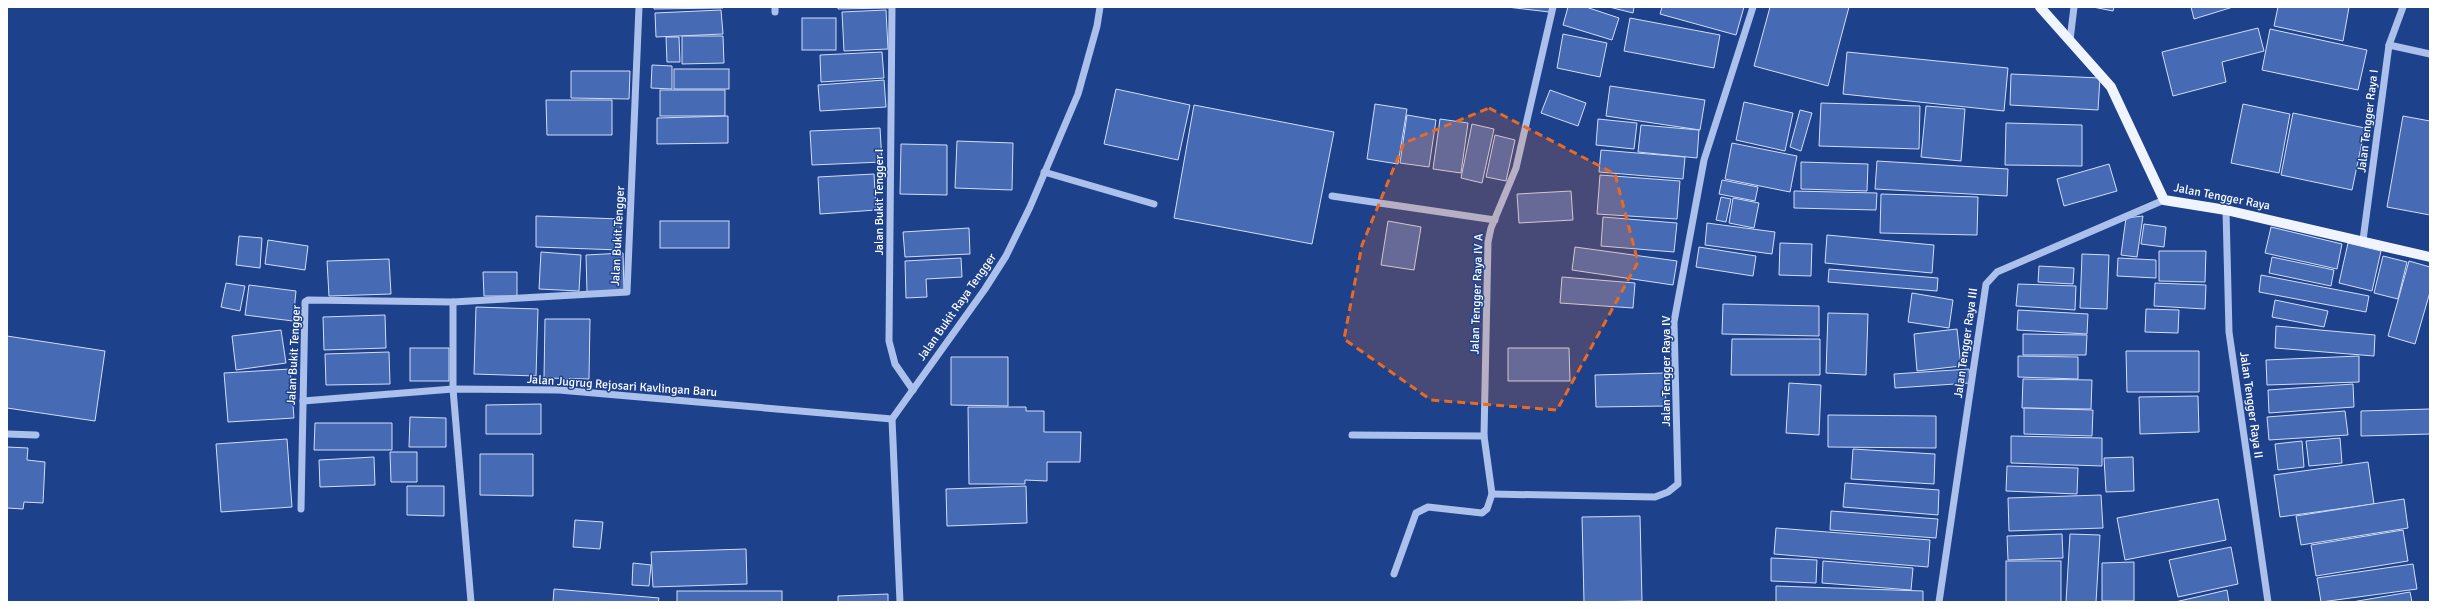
<svg xmlns="http://www.w3.org/2000/svg" width="2437" height="609" viewBox="0 0 2437 609" font-family="Signika,sans-serif">
<rect width="100%" height="100%" fill="#1e418c"/>
<g fill="#466ab3" stroke="#d0def9">
<polygon points="654,7 723,7 723,8 654,9"/>
<polygon points="838,7 889,7 889,8 838,9"/>
<polygon points="1507,7 1550,7 1549,12"/>
<polygon points="1568,7 1586,7 1619,18 1612,40 1563,25"/>
<polygon points="1609,7 1634,7 1633,13"/>
<polygon points="1662,7 1744,7 1736,35 1660,14"/>
<polygon points="1770,7 1849,7 1828,86 1754,66"/>
<polygon points="2093,7 2114,7 2113,11"/>
<polygon points="2191,7 2233,7 2194,19"/>
<polygon points="2278,7 2349,7 2343,41 2274,26"/>
<polygon points="721,10 723,34 656,37 655,13"/>
<polygon points="886,10 888,49 844,51 842,12"/>
<rect x="802" y="18" width="34" height="32"/>
<polygon points="1630,18 1720,35 1714,68 1624,51"/>
<polygon points="2258,28 2264,51 2222,62 2226,82 2173,96 2162,52"/>
<polygon points="2270,29 2367,50 2358,90 2262,70"/>
<polygon points="1563,34 1607,43 1600,77 1557,68"/>
<polygon points="682,36 723,36 724,63 682,64"/>
<polygon points="666,37 679,37 680,62 667,62"/>
<polygon points="882,52 884,78 821,82 820,55"/>
<polygon points="1847,52 2008,68 2004,111 1843,94"/>
<polygon points="652,65 672,66 672,89 651,88"/>
<rect x="674" y="69" width="55" height="20"/>
<polygon points="571,71 630,71 629,99 571,98"/>
<polygon points="2011,74 2100,78 2098,110 2010,105"/>
<polygon points="884,80 886,107 820,111 818,85"/>
<polygon points="1610,86 1705,100 1700,130 1606,116"/>
<polygon points="1116,89 1190,105 1178,160 1104,144"/>
<rect x="660" y="90" width="65" height="26"/>
<polygon points="1550,90 1586,103 1578,126 1541,113"/>
<polygon points="546,100 612,100 612,135 547,135"/>
<polygon points="1744,102 1793,113 1785,151 1736,140"/>
<polygon points="1821,103 1920,106 1919,149 1819,146"/>
<polygon points="1375,104 1407,109 1398,164 1367,159"/>
<polygon points="2243,104 2290,114 2279,173 2231,163"/>
<polygon points="1194,105 1334,132 1312,244 1174,218"/>
<polygon points="1926,106 1965,109 1961,161 1921,157"/>
<polygon points="1800,110 1812,113 1801,151 1790,147"/>
<polygon points="2293,113 2365,128 2352,190 2281,175"/>
<polygon points="1407,115 1436,120 1429,167 1400,163"/>
<polygon points="728,116 728,143 657,144 657,118"/>
<polygon points="2403,116 2430,121 2430,215 2387,207"/>
<polygon points="1440,119 1468,123 1461,173 1433,169"/>
<polygon points="1598,119 1637,123 1634,149 1596,145"/>
<polygon points="2006,123 2082,125 2082,166 2005,165"/>
<polygon points="1472,124 1494,129 1482,183 1461,178"/>
<polygon points="1641,125 1699,130 1697,158 1638,152"/>
<polygon points="880,128 882,162 812,165 810,131"/>
<polygon points="1495,135 1515,140 1506,181 1486,177"/>
<polygon points="957,141 1013,143 1012,190 955,188"/>
<polygon points="1732,143 1797,156 1790,192 1725,179"/>
<polygon points="901,144 947,145 947,195 900,194"/>
<polygon points="1601,150 1685,157 1683,179 1599,172"/>
<polygon points="1877,161 2008,169 2007,196 1875,189"/>
<polygon points="1801,162 1868,164 1867,191 1801,189"/>
<polygon points="2109,164 2117,191 2064,206 2057,179"/>
<polygon points="874,174 876,210 820,214 818,177"/>
<polygon points="1600,175 1680,181 1677,219 1597,214"/>
<polygon points="1722,180 1758,187 1755,201 1719,194"/>
<polygon points="1571,191 1573,220 1519,223 1517,194"/>
<polygon points="1794,191 1877,193 1876,210 1794,208"/>
<polygon points="1881,194 1978,197 1977,235 1880,233"/>
<polygon points="1721,197 1731,199 1726,222 1716,220"/>
<polygon points="1733,198 1759,203 1754,228 1729,223"/>
<polygon points="536,216 621,219 620,250 536,247"/>
<polygon points="2143,216 2137,257 2121,255 2126,218"/>
<polygon points="1603,217 1677,223 1674,252 1601,246"/>
<rect x="660" y="221" width="69" height="27"/>
<polygon points="1388,221 1421,227 1414,270 1381,265"/>
<polygon points="1707,223 1775,232 1772,254 1705,245"/>
<polygon points="2144,224 2166,227 2164,247 2141,244"/>
<polygon points="2271,227 2342,244 2337,269 2265,253"/>
<polygon points="969,228 970,254 905,257 903,232"/>
<polygon points="1827,235 1934,245 1932,273 1825,263"/>
<polygon points="239,236 262,238 260,268 236,265"/>
<polygon points="268,240 308,246 305,270 265,264"/>
<polygon points="1780,243 1812,244 1811,276 1779,275"/>
<polygon points="2348,243 2381,251 2372,291 2339,283"/>
<polygon points="1575,247 1677,261 1673,285 1572,270"/>
<polygon points="1699,247 1756,256 1753,276 1696,267"/>
<polygon points="2159,251 2206,251 2205,282 2159,281"/>
<polygon points="541,252 581,255 579,291 539,289"/>
<polygon points="623,253 624,291 587,292 586,255"/>
<polygon points="2082,254 2109,255 2107,309 2080,308"/>
<polygon points="2383,256 2407,262 2398,299 2374,293"/>
<polygon points="2272,257 2334,270 2331,286 2269,273"/>
<polygon points="961,258 962,277 926,279 927,297 906,298 905,261"/>
<polygon points="2118,258 2156,260 2156,278 2117,276"/>
<polygon points="389,259 391,294 329,296 327,261"/>
<polygon points="2409,261 2430,267 2430,292 2415,344 2388,336"/>
<polygon points="2039,266 2074,268 2073,284 2038,282"/>
<polygon points="1829,269 1938,278 1937,291 1828,282"/>
<polygon points="483,272 517,272 517,296 484,296"/>
<polygon points="2261,275 2369,296 2366,312 2259,292"/>
<polygon points="1562,277 1635,283 1633,308 1560,303"/>
<polygon points="226,283 245,286 240,311 221,307"/>
<polygon points="2155,283 2206,285 2205,309 2154,306"/>
<polygon points="2018,284 2076,286 2075,310 2016,306"/>
<polygon points="249,285 296,291 293,321 245,315"/>
<polygon points="1912,293 1953,300 1949,328 1908,322"/>
<polygon points="2275,300 2328,311 2324,327 2272,317"/>
<polygon points="1723,304 1819,306 1819,336 1722,334"/>
<polygon points="476,307 538,309 536,376 474,374"/>
<polygon points="2146,309 2179,310 2178,333 2145,332"/>
<polygon points="2018,310 2088,314 2087,334 2017,330"/>
<polygon points="1828,313 1868,314 1866,375 1826,373"/>
<polygon points="385,315 386,348 324,350 323,317"/>
<polygon points="545,319 590,319 589,379 544,378"/>
<polygon points="2276,326 2375,335 2374,356 2275,348"/>
<polygon points="1957,329 1961,366 1917,371 1914,334"/>
<polygon points="281,330 286,363 236,370 232,336"/>
<polygon points="2023,334 2087,335 2086,355 2023,355"/>
<polygon points="7,336 105,351 95,421 7,408"/>
<polygon points="1732,339 1820,339 1820,375 1731,375"/>
<rect x="410" y="348" width="39" height="33"/>
<polygon points="1508,348 1569,348 1570,381 1508,381"/>
<polygon points="2126,351 2199,351 2199,392 2127,392"/>
<polygon points="389,352 390,384 326,385 325,354"/>
<polygon points="2018,356 2078,357 2078,379 2018,377"/>
<polygon points="2359,356 2359,382 2267,385 2266,360"/>
<polygon points="951,357 1008,357 1008,406 951,405"/>
<polygon points="290,369 294,418 228,422 224,373"/>
<polygon points="1969,369 1970,383 1895,388 1894,374"/>
<polygon points="1665,373 1666,406 1596,407 1595,375"/>
<polygon points="2023,379 2092,380 2091,409 2022,408"/>
<polygon points="1789,383 1821,385 1819,435 1786,433"/>
<polygon points="2353,384 2354,407 2269,413 2268,390"/>
<polygon points="2198,396 2199,432 2140,434 2139,397"/>
<polygon points="541,404 541,434 486,434 486,405"/>
<polygon points="968,407 1026,407 1026,411 1044,411 1044,432 1081,432 1080,462 1047,462 1047,481 1025,480 1025,484 969,484"/>
<polygon points="2024,408 2093,410 2092,436 2024,434"/>
<polygon points="2430,409 2430,434 2361,436 2361,411"/>
<polygon points="2345,411 2348,435 2269,440 2267,417"/>
<polygon points="1828,415 1936,416 1936,448 1828,447"/>
<polygon points="410,417 446,418 446,447 409,447"/>
<polygon points="315,423 392,423 392,450 314,450"/>
<polygon points="2011,436 2102,438 2102,466 2011,463"/>
<polygon points="2340,438 2342,463 2309,466 2306,441"/>
<polygon points="287,439 292,507 221,512 216,444"/>
<polygon points="2302,441 2304,467 2278,470 2275,444"/>
<polygon points="7,447 28,448 27,460 45,462 43,503 24,502 23,509 7,508"/>
<polygon points="1853,449 1935,454 1934,484 1851,479"/>
<polygon points="390,452 417,452 417,482 391,482"/>
<polygon points="480,454 533,454 533,496 480,495"/>
<polygon points="374,457 375,485 320,487 319,460"/>
<polygon points="2133,457 2134,491 2106,492 2104,458"/>
<polygon points="2368,462 2374,504 2280,517 2274,475"/>
<polygon points="2007,466 2078,468 2077,494 2006,491"/>
<polygon points="1845,483 1939,490 1938,515 1843,507"/>
<polygon points="407,486 444,486 444,516 407,515"/>
<polygon points="1026,486 1027,523 947,526 946,489"/>
<polygon points="2101,495 2103,528 2009,531 2008,498"/>
<polygon points="2218,499 2226,540 2125,560 2117,518"/>
<polygon points="2404,499 2408,528 2301,545 2296,516"/>
<polygon points="1831,511 1938,519 1936,538 1830,530"/>
<polygon points="1640,516 1642,601 1584,602 1582,517"/>
<polygon points="575,520 603,522 600,549 573,547"/>
<polygon points="1776,528 1930,540 1928,567 1774,554"/>
<polygon points="2403,530 2408,561 2316,576 2311,545"/>
<polygon points="2062,534 2063,558 2008,560 2007,536"/>
<polygon points="2070,534 2100,535 2096,602 2066,602"/>
<polygon points="2231,547 2238,584 2178,597 2169,560"/>
<polygon points="746,549 747,584 653,587 651,552"/>
<polygon points="1771,558 1817,560 1816,583 1771,581"/>
<polygon points="1823,561 1913,568 1911,590 1822,583"/>
<rect x="2006" y="561" width="55" height="41"/>
<polygon points="2134,562 2134,601 2102,601 2102,563"/>
<polygon points="633,563 651,565 649,586 632,585"/>
<polygon points="2413,564 2417,589 2321,602 2317,578"/>
<polygon points="1776,586 1923,591 1923,602 1776,602"/>
<polygon points="554,589 659,598 658,602 553,602"/>
<polygon points="2227,590 2229,602 2175,602"/>
<rect x="677" y="591" width="105" height="11"/>
<polygon points="2410,592 2412,602 2352,602"/>
<polygon points="888,594 888,602 838,602 838,596"/>
</g>
<g fill="none" stroke-linecap="round" stroke-linejoin="round">
<g stroke="#abc1ec" stroke-width="7">
<polyline points="892,7 889,341 895,364 913,390"/>
<polyline points="775,12 775,7"/>
<polyline points="2070,40 2074,7"/>
<polyline points="2389,45 2430,54"/>
<polyline points="1044,172 1154,204"/>
<polyline points="1332,196 1495,220"/>
<polyline points="2226,210 2229,332 2268,602"/>
<polyline points="2363,240 2389,45 2403,7"/>
<polyline points="453,302 453,389 471,602"/>
<polyline points="303,401 453,389 559,390 892,419"/>
<polyline points="7,434 36,435"/>
<polyline points="1352,435 1484,436"/>
<polyline points="1492,494 1655,497 1668,492 1678,484 1674,322 1704,160 1753,7"/>
<polyline points="301,509 305,302 308,300 453,302 627,292 639,7"/>
<polyline points="1394,574 1416,513 1428,507 1482,513 1487,509 1492,494 1484,436 1488,242 1491,228 1516,168 1553,7"/>
<polyline points="900,602 892,419 985,289 1006,256 1030,207 1078,94 1097,26 1100,7"/>
<polyline points="1939,602 1986,284 1997,272 2164,200"/>
</g>
<polyline stroke="#f0f4ff" stroke-width="10" points="2040,7 2111,87 2164,200 2226,210 2430,257"/>
</g>
<path fill="#ea6a24" fill-opacity="0.2" stroke="#ea6a24" stroke-width="3" stroke-dasharray="8 5" stroke-linejoin="round" d="M 1489,108 L 1615,174 L 1638,262 L 1557,410 L 1431,400 L 1344,339 L 1362,245 L 1404,143 Z"/>
<g text-anchor="middle" dominant-baseline="central" stroke-width="3" stroke-linejoin="round" paint-order="stroke">
<g font-size="12" fill="#fff" stroke="#1e418c">
<text transform="translate(2368 121) rotate(-83)">Jalan Tengger Raya I</text>
<text transform="translate(2222 197) rotate(11)">Jalan Tengger Raya</text>
<text transform="translate(879 202) rotate(-90)">Jalan Bukit Tengger I</text>
<text transform="translate(618 236) rotate(-87)">Jalan Bukit Tengger</text>
<text transform="translate(1477 294) rotate(-88)">Jalan Tengger Raya IV A</text>
<text transform="translate(957 307) rotate(-55)">Jalan Bukit Raya Tengger</text>
<text transform="translate(1966 343) rotate(-82)">Jalan Tengger Raya III</text>
<text transform="translate(294 355) rotate(-87)">Jalan Bukit Tengger</text>
<text transform="translate(1666 371) rotate(-90)">Jalan Tengger Raya IV</text>
<text transform="translate(622 386) rotate(4)">Jalan Jugrug Rejosari Kavlingan Baru</text>
<text transform="translate(2251 405) rotate(82)">Jalan Tengger Raya II</text>
</g>
</g>
<rect width="2437" height="609" fill="none" stroke="#ffffff" stroke-width="16"/>
</svg>
